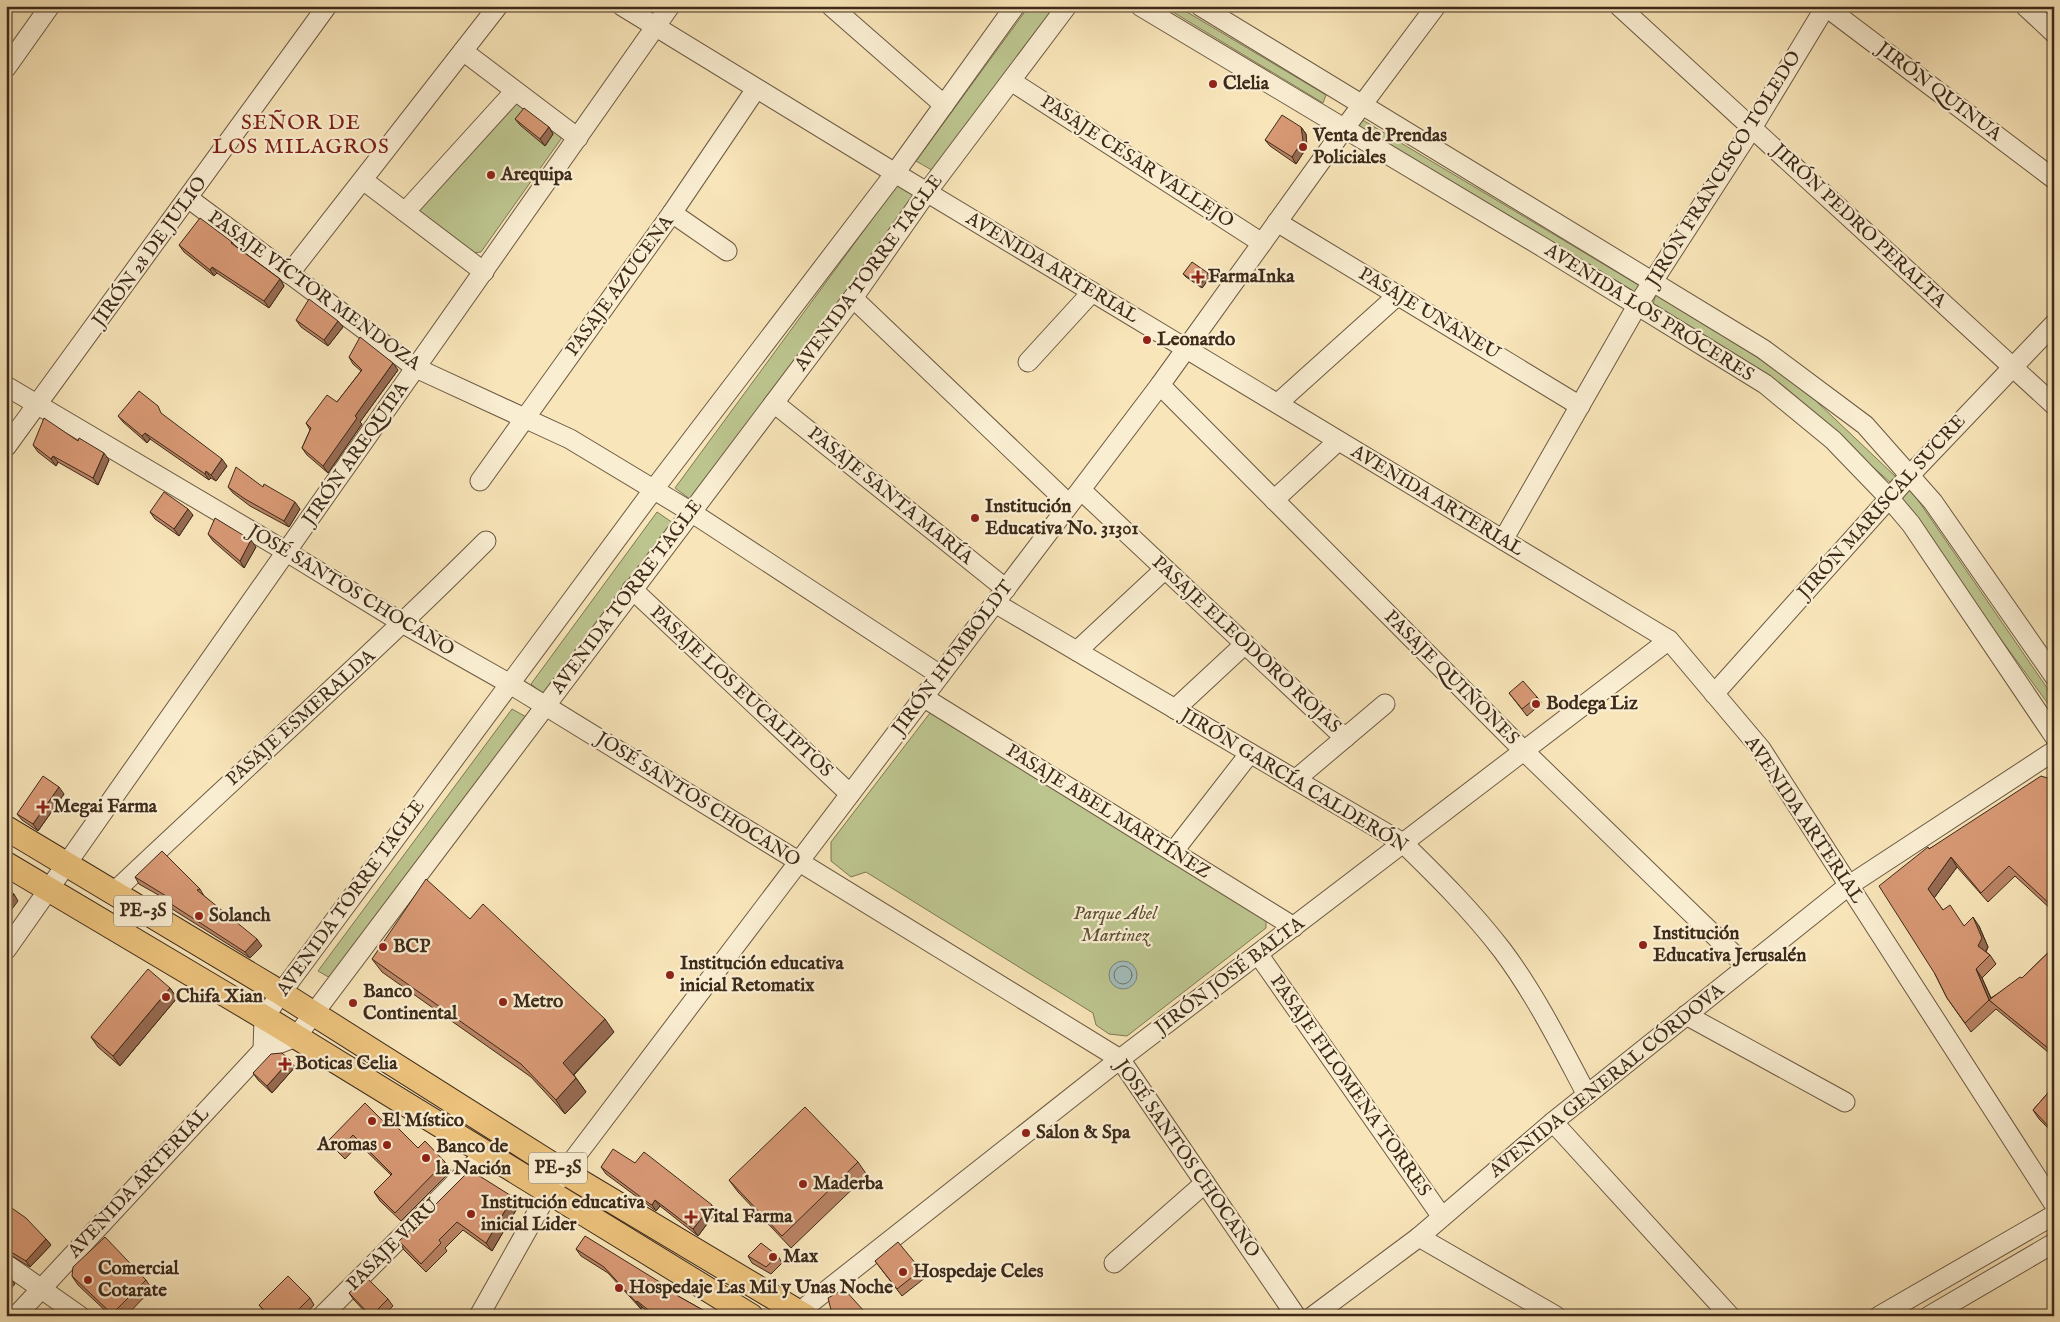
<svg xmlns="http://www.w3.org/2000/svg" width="2060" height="1322" viewBox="0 0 2060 1322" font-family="'IM FELL English',serif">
<rect width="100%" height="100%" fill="#f8e5b9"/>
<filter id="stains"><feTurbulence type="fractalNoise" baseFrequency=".004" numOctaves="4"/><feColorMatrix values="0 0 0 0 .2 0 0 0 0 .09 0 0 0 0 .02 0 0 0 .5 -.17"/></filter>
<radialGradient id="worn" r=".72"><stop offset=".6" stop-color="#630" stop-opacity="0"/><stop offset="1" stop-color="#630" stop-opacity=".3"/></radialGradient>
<g fill="#bdc58f" stroke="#7d7854">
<polygon points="1029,6 1059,6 937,173 916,161"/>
<polygon points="1163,6 1177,6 1326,95 1323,103"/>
<polygon points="514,98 560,133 561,139 481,252 472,253 415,211"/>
<polygon points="1361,119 1640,286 1637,293 1359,129"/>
<polygon points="898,184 918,199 694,502 675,488"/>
<polygon points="1656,294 1794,380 1896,477 1892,484 1785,388 1652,307"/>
<polygon points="1909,487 2054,698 2054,712 1898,498"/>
<polygon points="657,512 676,525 545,696 531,684"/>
<polygon points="512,709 528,718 332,979 318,971"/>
<polygon points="930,713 935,713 1266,913 1266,928 1127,1036 1109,1034 1096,1025 1093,1013 866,872 851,877 831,861 831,842"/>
</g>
<circle fill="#a2bdba" stroke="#7a827a" cx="1123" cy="975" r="14"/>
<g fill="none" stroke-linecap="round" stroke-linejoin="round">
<circle stroke="#70746a" stroke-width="1" cx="1123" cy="975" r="9"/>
<g stroke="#6c5942" stroke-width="21">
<g id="minor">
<polyline points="622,6 895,173 1669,640 1761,749 2054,1204"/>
<polyline points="831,6 944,105"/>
<polyline points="1140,6 1544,248 1765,384 1833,440 1889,498 1911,524 2054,736"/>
<polyline points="1200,6 1763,349 1865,425 1933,502 2054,676"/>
<polyline points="1619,6 2054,405"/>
<polyline points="1825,6 2054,179"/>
<polyline points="2025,6 2054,33"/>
<polyline points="463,51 578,138"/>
<polyline points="6,68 50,6"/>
<polyline points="1011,81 1262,243"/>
<polyline points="363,180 484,272"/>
<polyline points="188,198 416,368 570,439 691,512 940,675"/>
<polyline points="405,212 515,91"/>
<polyline points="672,213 727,251"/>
<polyline points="1277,222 1580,406"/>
<polyline points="289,274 498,6"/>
<polyline points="853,298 1069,504"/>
<polyline points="1028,362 1092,292"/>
<polyline points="1160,385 1524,751 1747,967"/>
<polyline points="6,386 287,552 404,624 510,684 1120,1059 1296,1316"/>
<polyline points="774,403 1006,589"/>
<polyline points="1278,403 1398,295"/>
<polyline points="6,447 327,6"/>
<polyline points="480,481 672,213 756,89"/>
<polyline points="1081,490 1345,738"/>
<polyline points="1274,500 1338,441"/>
<polyline points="1503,540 1637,306 1752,128 1826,6"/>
<polyline points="632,589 850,794"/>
<path d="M 995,603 L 1403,843 C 1438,877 1472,911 1502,950 C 1535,994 1561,1046 1587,1095"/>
<polyline points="1077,651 1165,569"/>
<polyline points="1714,694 1910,475 2054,324"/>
<polyline points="923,697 1294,927"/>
<polyline points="1175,709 1245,644"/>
<polyline points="1295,780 1385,704"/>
<polyline points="1173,852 1250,753"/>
<path d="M 113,893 C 237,775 365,662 486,541"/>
<polyline points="6,950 670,6"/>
<polyline points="1258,954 1442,1217"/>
<polyline points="1686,1015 1845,1102"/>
<polyline points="263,1050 264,1018 281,993 654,489 895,173 1015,6"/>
<polyline points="1553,1122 1730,1316"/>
<polyline points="1419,1237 1556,1316"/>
<polyline points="1114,1263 1205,1183"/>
<polyline points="6,1264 80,1316"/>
<polyline points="16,1316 263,1050 296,1037 853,298 927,192 1067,6"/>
<polyline points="322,1316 485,1153"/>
<polyline points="479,1316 548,1193 1160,385 1344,129 1436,6"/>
<polyline points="794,1316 1120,1059 1669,640"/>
<polyline points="1313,1316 1419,1237 1553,1122 1848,886 2054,751"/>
<polyline points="1879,1316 2054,1215"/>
<polyline points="1929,1316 2054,1243"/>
</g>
</g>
<g stroke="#3d2a1a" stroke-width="26">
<g id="major">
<polyline points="6,828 281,993 564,1172 805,1316"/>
<polyline points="6,864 277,1025 751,1316"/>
</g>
</g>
<use href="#minor" stroke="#faeed2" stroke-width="19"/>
<use href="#major" stroke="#ecc27c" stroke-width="24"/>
</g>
<g fill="#ba8465" stroke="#3d2a1a">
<polygon points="515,119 549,127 553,134 545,146 520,125"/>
<polygon points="1301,127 1306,134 1307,147 1296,164 1270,146 1265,140"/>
<polygon points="232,242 235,246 280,279 284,286 269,308 217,273 214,276 184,252 179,245"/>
<polygon points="1183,274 1211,276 1202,288 1186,277"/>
<polygon points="296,320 343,327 328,346 301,327"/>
<polygon points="349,357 398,370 360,422 362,424 328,473 307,455 302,448 310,430 306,423 337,402 361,371 353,364"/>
<polygon points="163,415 227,466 216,481 211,478 209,480 150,439 147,443 123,422 118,416"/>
<polygon points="78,441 109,460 98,485 58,462 56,466 38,452 33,445"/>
<polygon points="228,487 263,487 300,509 289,527 250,506 233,493"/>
<polygon points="150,512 193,515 179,536 155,519"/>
<polygon points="208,534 256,547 244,568 213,541"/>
<polygon points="1509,693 1537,697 1542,703 1527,716"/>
<polygon points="2054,780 2054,912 2015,876 1988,902 1957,867 1934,898 1943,910 1964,926 1979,926 1988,947 1986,952 1990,955 1996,964 1982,978 1991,998 2022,978 2054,947 2054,1057 1996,1009 1971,1032 1947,998 1935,974 1929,849"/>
<polygon points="64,794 38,831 22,820 17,814"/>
<polygon points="135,877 200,889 204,896 262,946 250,958 172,909 168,902 169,901 139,884"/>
<polygon points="470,919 614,1032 574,1075 586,1092 565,1114 531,1077 382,972 372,959"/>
<polygon points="170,988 177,998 120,1066 98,1047 91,1037"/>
<polygon points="295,1067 272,1093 258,1080 253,1073"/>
<polygon points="2054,1086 2054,1134 2039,1119 2033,1110"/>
<polygon points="384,1122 418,1148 445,1162 451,1171 401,1221 380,1201 374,1192 391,1175 359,1144 345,1159 335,1149 329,1140"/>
<polygon points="858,1162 867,1175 791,1248 738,1192 729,1180"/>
<polygon points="635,1163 716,1212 698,1236 660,1206 656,1211 606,1174 601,1167"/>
<polygon points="513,1197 519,1205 492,1251 463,1230 445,1248 447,1251 426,1272 404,1250 399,1241"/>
<polygon points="6,1204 46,1239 51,1245 30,1267 7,1253 6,1253"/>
<polygon points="576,1249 678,1296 710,1314 712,1316 653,1316 642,1307 641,1309 608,1273 581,1256"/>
<polygon points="748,1256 778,1256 782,1263 771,1274 752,1263"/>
<polygon points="875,1261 921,1270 926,1277 902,1296"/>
<polygon points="72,1276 146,1280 152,1289 126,1316 111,1316 78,1285"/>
<polygon points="349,1293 388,1299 393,1306 383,1316 369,1316 354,1300"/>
<polygon points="310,1298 314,1305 304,1316 268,1316 259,1305"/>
<polygon points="831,1310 864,1311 867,1316 834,1316"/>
</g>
<g fill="#976b52" stroke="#3d2a1a">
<polygon points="549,127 553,134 545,146 540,139"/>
<polygon points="1301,127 1306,134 1307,147 1296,164 1292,157"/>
<polygon points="212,267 217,273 214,276 210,270"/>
<polygon points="1208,273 1211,276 1202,288 1200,285"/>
<polygon points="280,279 284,286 269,308 264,301"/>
<polygon points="338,321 343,327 328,346 324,340"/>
<polygon points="393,363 398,370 360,422 362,424 328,473 323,466 355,416"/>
<polygon points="145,433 150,439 147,443 142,436"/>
<polygon points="104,453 109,460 98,485 93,478"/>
<polygon points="53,456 58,462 56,466 51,459"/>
<polygon points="222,459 227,466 216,481 211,475"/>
<polygon points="206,471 211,478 209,480 205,474"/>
<polygon points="295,502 300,509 289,527 284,521"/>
<polygon points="188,509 193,515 179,536 174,529"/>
<polygon points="251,540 256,547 244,568 240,561"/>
<polygon points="59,787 64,794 38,831 33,824"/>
<polygon points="1951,857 1957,867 1934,898 1928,889"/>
<polygon points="14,894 18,901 6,917 6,904"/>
<polygon points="1973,917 1979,926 1988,947 1984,955 1978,946"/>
<polygon points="257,939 262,946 250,958 245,952"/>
<polygon points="1976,969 1982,978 1993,1003 1989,1000"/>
<polygon points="170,988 177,998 120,1066 113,1056"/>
<polygon points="605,1019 614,1032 572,1076 563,1063"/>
<polygon points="290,1060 295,1067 272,1093 267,1086"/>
<polygon points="576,1078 586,1092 565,1114 556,1100"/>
<polygon points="513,1197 519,1205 492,1251 486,1243"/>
<polygon points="655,1200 660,1206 656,1211 652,1205"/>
<polygon points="712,1205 716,1212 698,1236 693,1229"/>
<polygon points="46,1239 51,1245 30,1267 26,1261"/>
<polygon points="10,1277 15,1284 6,1294 6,1282"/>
<polygon points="637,1301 642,1307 641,1309 636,1302"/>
</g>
<g fill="#d89975" stroke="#3d2a1a">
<polygon points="524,108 549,127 540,139 515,119"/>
<polygon points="1282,115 1301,127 1303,140 1292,157 1265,140"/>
<polygon points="200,218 232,242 231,243 280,279 264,301 212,267 210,270 179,245"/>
<polygon points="1192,262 1208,273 1200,285 1183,274"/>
<polygon points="309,299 338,321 324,340 296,320"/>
<polygon points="360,337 393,363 355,416 357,418 323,466 302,448 311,428 306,423 327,395 337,402 362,370 349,357"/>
<polygon points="139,391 158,406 161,413 222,459 211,475 206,471 205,474 145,433 142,436 118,416"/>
<polygon points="44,418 78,441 79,438 104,453 93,478 53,456 51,459 33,445"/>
<polygon points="236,467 263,487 264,484 295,502 284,521 245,499 228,487"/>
<polygon points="164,492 188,509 174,529 150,512"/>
<polygon points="215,518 251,540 240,561 208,534"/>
<polygon points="1523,681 1537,697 1522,709 1509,693"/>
<polygon points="43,776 59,787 33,824 17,814"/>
<polygon points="2041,776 2054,780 2054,908 2009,866 1981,893 1951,857 1928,889 1943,910 1950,905 1964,926 1973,917 1982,938 1978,946 1990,955 1976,969 1989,1000 1965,1023 1947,998 1935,974 1879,886 1928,847 1929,849"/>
<polygon points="162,851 200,889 197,890 257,939 245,952 168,902 171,899 135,877"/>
<polygon points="426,879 470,919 483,904 605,1019 563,1063 576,1078 556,1100 521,1064 372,959"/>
<polygon points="6,889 14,894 6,904"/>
<polygon points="2054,947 2054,1053 1989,1000 2020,977 2022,978"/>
<polygon points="148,969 170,988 113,1056 91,1037"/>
<polygon points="282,1053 290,1060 267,1086 253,1073 271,1054"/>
<polygon points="2054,1086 2054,1132 2033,1110"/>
<polygon points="365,1103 384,1122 388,1118 418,1148 425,1141 445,1162 395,1213 374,1192 392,1174 353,1135 339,1150 329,1140"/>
<polygon points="805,1107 858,1162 782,1236 729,1180"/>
<polygon points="613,1149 635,1163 644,1152 712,1205 693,1229 655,1200 652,1205 650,1204 601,1167"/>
<polygon points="470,1170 513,1197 486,1243 457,1222 439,1240 441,1243 421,1264 399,1241"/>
<polygon points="6,1204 26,1218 46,1239 26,1261 6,1249"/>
<polygon points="585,1236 663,1284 678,1296 710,1314 707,1316 656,1316 637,1301 636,1302 604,1267 576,1249"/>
<polygon points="105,1237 146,1280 112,1314 72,1276 73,1267"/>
<polygon points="898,1242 921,1270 897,1289 875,1261"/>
<polygon points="761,1243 778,1256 766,1267 748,1256"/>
<polygon points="6,1274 10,1277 6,1282"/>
<polygon points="288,1276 310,1298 292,1316 270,1316 259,1305"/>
<polygon points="366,1277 388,1299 371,1316 349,1293"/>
<polygon points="844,1289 864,1311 858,1316 838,1316 831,1310 828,1298"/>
</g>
<g fill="#8f2418" stroke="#faeed2" stroke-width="2">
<circle cx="1213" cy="84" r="5"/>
<circle cx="1303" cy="147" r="5"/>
<circle cx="491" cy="175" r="5"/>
<path d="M1195.5 269.5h5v5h5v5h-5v5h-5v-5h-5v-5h5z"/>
<circle cx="1147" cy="340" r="5"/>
<circle cx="975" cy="518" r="5"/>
<circle cx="1536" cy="704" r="5"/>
<path d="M40.5 799.5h5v5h5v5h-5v5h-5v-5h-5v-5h5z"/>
<circle cx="199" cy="916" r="5"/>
<circle cx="1643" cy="945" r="5"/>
<circle cx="383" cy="947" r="5"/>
<circle cx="670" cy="975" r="5"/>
<circle cx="166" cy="997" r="5"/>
<circle cx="503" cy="1002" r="5"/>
<circle cx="353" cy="1003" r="5"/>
<path d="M282.5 1056.5h5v5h5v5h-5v5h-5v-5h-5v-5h5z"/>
<circle cx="372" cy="1121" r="5"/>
<circle cx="1026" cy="1133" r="5"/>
<circle cx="387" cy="1145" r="5"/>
<circle cx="426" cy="1158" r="5"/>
<circle cx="803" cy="1184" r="5"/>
<circle cx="471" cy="1214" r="5"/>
<path d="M688.5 1209.5h5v5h5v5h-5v5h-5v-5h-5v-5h5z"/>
<circle cx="773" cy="1257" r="5"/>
<circle cx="903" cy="1272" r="5"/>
<circle cx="88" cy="1280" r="5"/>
<circle cx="619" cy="1288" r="5"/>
</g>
<g text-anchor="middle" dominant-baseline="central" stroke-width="4.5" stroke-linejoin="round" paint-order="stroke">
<g fill="#faeed2" stroke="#766551" stroke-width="1">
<rect x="114" y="895.5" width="58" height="31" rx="4"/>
<rect x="529" y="1152.5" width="58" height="31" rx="4"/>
</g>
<g font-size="18" font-weight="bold" fill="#3d2a1a">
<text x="143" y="911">PE-3S</text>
<text x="558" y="1168">PE-3S</text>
</g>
<g font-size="19" font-weight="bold" fill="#3d2a1a" stroke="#faeed2" text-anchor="start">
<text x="1223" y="84">Clelia</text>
<text x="1313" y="136">Venta de Prendas<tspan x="1313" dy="22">Policiales</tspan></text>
<text x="501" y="175">Arequipa</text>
<text x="1208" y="277">FarmaInka</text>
<text x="1157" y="340">Leonardo</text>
<text x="985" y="507">Institución<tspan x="985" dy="22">Educativa No. 31301</tspan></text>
<text x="1546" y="704">Bodega Liz</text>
<text x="53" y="807">Megai Farma</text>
<text x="209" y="916">Solanch</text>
<text x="1653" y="934">Institución<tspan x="1653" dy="22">Educativa Jerusalén</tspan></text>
<text x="393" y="947">BCP</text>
<text x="680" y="964">Institución educativa<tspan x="680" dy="22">inicial Retomatix</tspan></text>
<text x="363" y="992">Banco<tspan x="363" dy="22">Continental</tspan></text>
<text x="176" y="997">Chifa Xian</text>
<text x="513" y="1002">Metro</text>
<text x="295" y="1064">Boticas Celia</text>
<text x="382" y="1121">El Místico</text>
<text x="1036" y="1133">Salon &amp; Spa</text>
<text x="377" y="1145" text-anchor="end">Aromas</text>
<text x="436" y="1147">Banco de<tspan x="436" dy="22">la Nación</tspan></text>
<text x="813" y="1184">Maderba</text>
<text x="481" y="1203">Institución educativa<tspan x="481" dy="22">inicial Lider</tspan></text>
<text x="701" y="1217">Vital Farma</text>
<text x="783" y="1257">Max</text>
<text x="98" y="1269">Comercial<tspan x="98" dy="22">Cotarate</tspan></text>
<text x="913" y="1272">Hospedaje Celes</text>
<text x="629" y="1288">Hospedaje Las Mil y Unas Noche</text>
</g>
<g font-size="19" fill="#3d2a1a" stroke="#faeed2">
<text transform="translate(1939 92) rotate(37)">JIRÓN QUINUA</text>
<text transform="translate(1137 162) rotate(33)">PASAJE CÉSAR VALLEJO</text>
<text transform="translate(1724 169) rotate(-58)">JIRÓN FRANCISCO TOLEDO</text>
<text transform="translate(1859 226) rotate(43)">JIRÓN PEDRO PERALTA</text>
<text transform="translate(150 252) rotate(-54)">JIRÓN 28 DE JULIO</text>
<text transform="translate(1052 268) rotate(31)">AVENIDA ARTERIAL</text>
<text transform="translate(869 273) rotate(-54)">AVENIDA TORRE TAGLE</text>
<text transform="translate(620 286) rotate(-54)">PASAJE AZUCENA</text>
<text transform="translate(314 291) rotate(36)">PASAJE VÍCTOR MENDOZA</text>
<text transform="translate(1649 313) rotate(32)">AVENIDA LOS PRÓCERES</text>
<text transform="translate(1429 314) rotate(31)">PASAJE UNANEU</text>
<text transform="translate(356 454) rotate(-55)">JIRÓN AREQUIPA</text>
<text transform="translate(890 496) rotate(39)">PASAJE SANTA MARÍA</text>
<text transform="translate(1437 501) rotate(31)">AVENIDA ARTERIAL</text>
<text transform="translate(1882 507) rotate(-48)">JIRÓN MARISCAL SUCRE</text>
<text transform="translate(351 591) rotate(31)">JOSÉ SANTOS CHOCANO</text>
<text transform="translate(627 597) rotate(-53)">AVENIDA TORRE TAGLE</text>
<text transform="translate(1246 645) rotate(43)">PASAJE ELEODORO ROJAS</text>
<text transform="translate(953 658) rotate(-53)">JIRÓN HUMBOLDT</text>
<text transform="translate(1451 678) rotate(45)">PASAJE QUIÑONES</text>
<text transform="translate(741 692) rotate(43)">PASAJE LOS EUCALIPTOS</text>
<text transform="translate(301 718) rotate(-42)">PASAJE ESMERALDA</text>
<text transform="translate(1294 781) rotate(31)">JIRÓN GARCÍA CALDERÓN</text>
<text transform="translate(698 800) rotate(32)">JOSÉ SANTOS CHOCANO</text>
<text transform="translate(1108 812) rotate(32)">PASAJE ABEL MARTÍNEZ</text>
<text transform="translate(1804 820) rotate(56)">AVENIDA ARTERIAL</text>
<text transform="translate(351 898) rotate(-54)">AVENIDA TORRE TAGLE</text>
<text transform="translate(1230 976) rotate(-37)">JIRÓN JOSÉ BALTA</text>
<text transform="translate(1607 1081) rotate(-39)">AVENIDA GENERAL CÓRDOVA</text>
<text transform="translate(1350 1086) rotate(55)">PASAJE FILOMENA TORRES</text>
<text transform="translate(1187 1159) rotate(55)">JOSÉ SANTOS CHOCANO</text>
<text transform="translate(139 1183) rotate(-47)">AVENIDA ARTERIAL</text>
<text transform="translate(393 1245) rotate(-45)">PASAJE VIRU</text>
</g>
<g font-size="19" font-style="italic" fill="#5d5137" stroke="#faeed2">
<text x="1115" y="914">Parque Abel<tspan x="1115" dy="22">Martinez</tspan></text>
</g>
<g font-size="21" letter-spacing="1" fill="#7a1f14" stroke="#faeed2">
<text x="301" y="123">SEÑOR DE<tspan x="301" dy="24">LOS MILAGROS</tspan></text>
</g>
</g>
<rect width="2060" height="1322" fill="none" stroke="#f8e5b9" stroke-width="25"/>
<rect x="8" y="8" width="2045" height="1307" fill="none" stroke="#3d2a1a" stroke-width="2.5"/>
<rect x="12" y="12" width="2035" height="1297" fill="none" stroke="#3d2a1a"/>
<rect width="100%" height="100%" filter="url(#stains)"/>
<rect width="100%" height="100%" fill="url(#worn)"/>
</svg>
